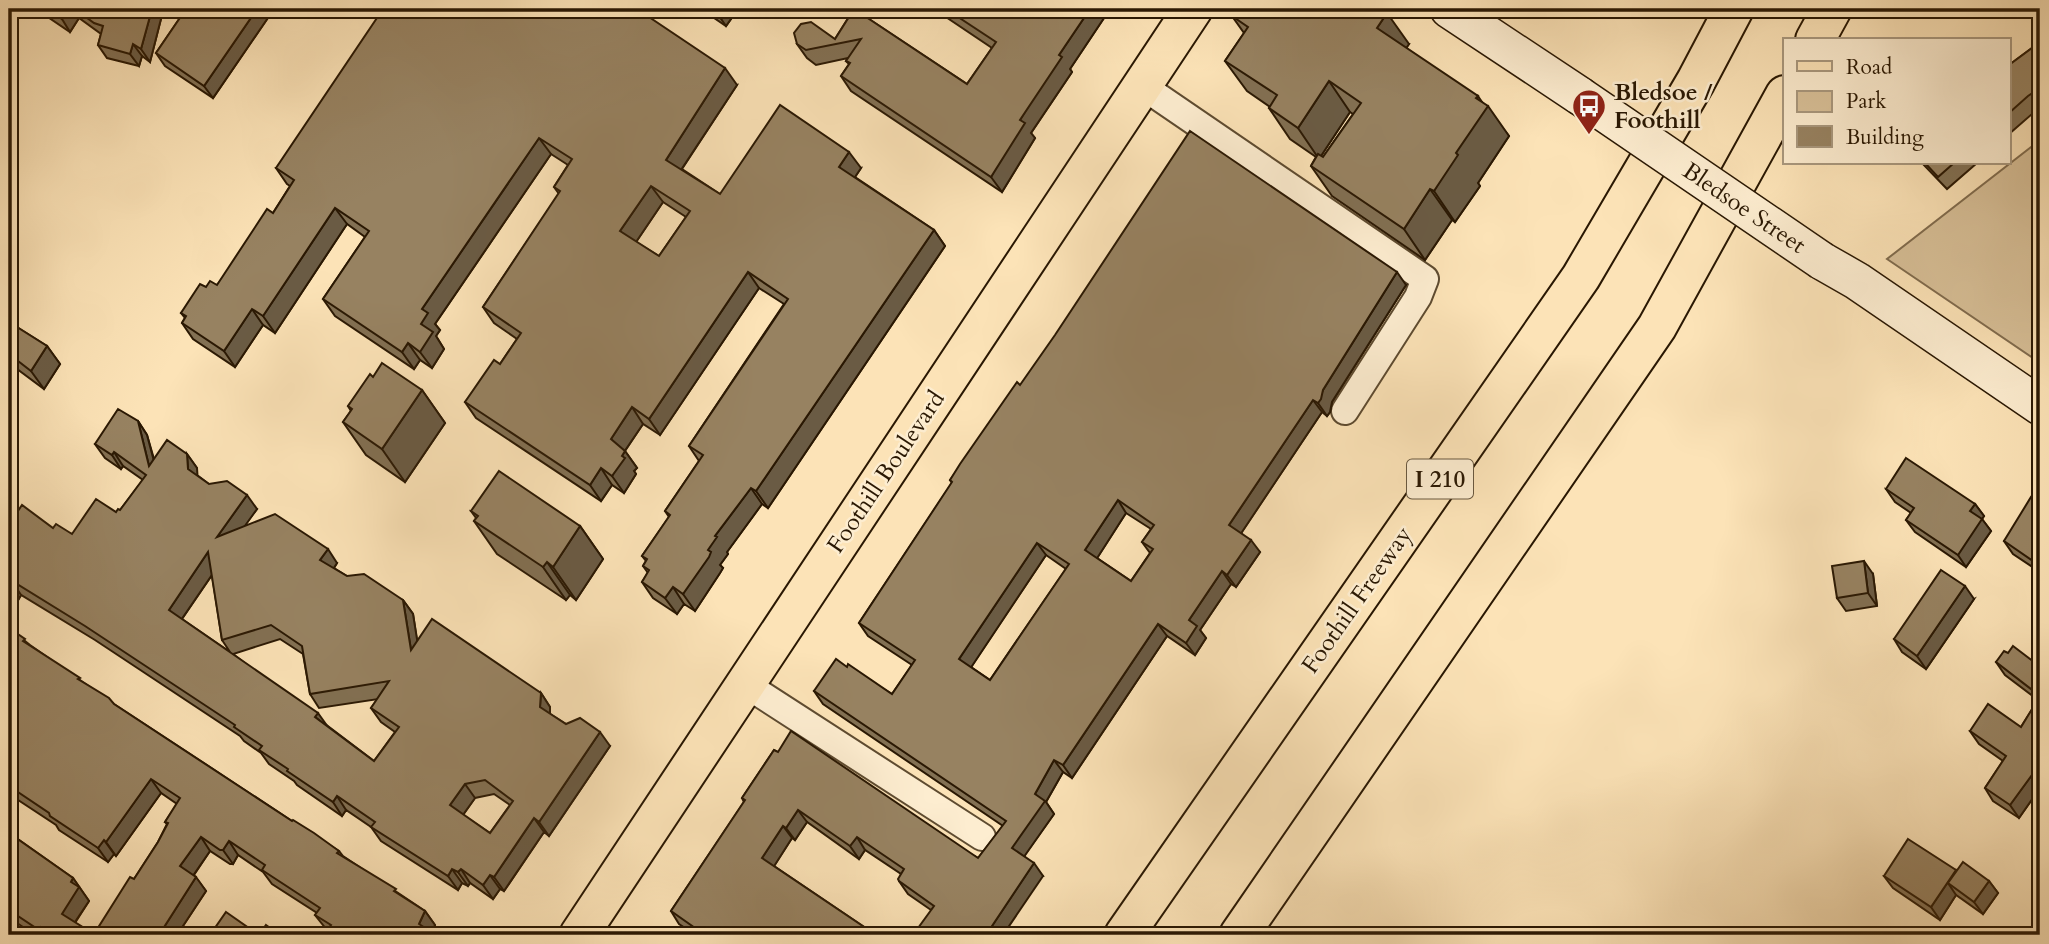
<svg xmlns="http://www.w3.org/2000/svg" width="2049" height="944" viewBox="0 0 2049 944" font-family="Cardo,serif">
<rect width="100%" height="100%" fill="#fce3b7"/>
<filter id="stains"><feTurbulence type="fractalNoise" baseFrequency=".00286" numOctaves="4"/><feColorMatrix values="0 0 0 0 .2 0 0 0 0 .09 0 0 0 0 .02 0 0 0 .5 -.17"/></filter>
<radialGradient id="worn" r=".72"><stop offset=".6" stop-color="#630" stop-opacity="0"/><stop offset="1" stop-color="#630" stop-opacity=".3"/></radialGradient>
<polygon fill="#d8c098" stroke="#816c4e" stroke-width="2" points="2040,140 2040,353 2033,358 1887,259"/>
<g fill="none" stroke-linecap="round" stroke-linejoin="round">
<g stroke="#5e4b30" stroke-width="30">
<g id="street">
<polyline points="1141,85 1425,279 1418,297 1345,411"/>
<polyline points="745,684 982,837"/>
</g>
</g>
<g stroke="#2a1803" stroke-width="40">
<g id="secondary">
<polyline points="1449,9 1580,96"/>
<polyline points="1822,261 1857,281 2040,406"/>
</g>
</g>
<g stroke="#2a1803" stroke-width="42">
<polyline id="primary" points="579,935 1193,9"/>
</g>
<g stroke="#2a1803" stroke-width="42">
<g id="highway">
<polyline points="1815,40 1832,9"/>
<polyline points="1124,935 1581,277 1696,81 1734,9"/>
<polyline points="1239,935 1657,327 1785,95"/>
</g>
</g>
<use href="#street" stroke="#fdedd0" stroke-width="26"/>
<use href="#secondary" stroke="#fdedd0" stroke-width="37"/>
<use href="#primary" stroke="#fce3b7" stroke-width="38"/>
<use href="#highway" stroke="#fce3b7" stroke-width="38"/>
<g stroke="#2a1803" stroke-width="40" stroke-linecap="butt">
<polyline id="secondary-bridge" points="1580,96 1822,261"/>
</g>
<use href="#secondary-bridge" stroke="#fdedd0" stroke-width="37"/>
</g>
<g fill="#827053" stroke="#2a1803" stroke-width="2" fill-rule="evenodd">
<polygon points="36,9 158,9 162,15 150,62 142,56 139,66 107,58 98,45 101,34 79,18 70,32"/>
<polygon points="186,9 274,9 213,98 165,66 156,53"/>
<polygon points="701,9 738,9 726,26"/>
<polygon points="854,9 967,84 992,48 934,9 1110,9 1070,69 1072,72 1031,133 1035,138 1002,192 851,91 841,76 849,64 846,61 848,58 816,65 807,58 797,44 835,39"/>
<polygon points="2021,9 2040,9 2040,10 2038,16"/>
<path d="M 1232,16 L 1409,44 L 1406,48 L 1481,101 L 1509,136 L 1478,183 L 1480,186 L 1455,222 L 1452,220 L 1425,260 L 1332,196 L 1311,166 L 1316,157 L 1290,139 L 1269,108 L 1270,107 L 1247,91 L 1225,61 L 1244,33 ZM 1350,112 L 1353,114 L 1323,157 L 1321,156 Z"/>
<polygon points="2040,42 2040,107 2009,134 2009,65"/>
<path d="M 737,85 L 682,169 L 720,194 L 861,168 L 855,177 L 934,230 L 945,246 L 768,508 L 762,504 L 727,552 L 728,554 L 720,565 L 723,568 L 720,573 L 695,611 L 684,604 L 677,614 L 653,598 L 642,582 L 648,573 L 643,566 L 646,561 L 642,556 L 669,517 L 665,511 L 699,461 L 689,446 L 784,304 L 759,288 L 660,435 L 643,424 L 625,451 L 637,468 L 634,471 L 636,474 L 624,493 L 612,485 L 601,501 L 476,418 L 465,402 L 500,364 L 517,339 L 494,323 L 483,307 L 559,194 L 554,187 L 568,165 L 551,154 L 435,324 L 440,330 L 436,336 L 444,349 L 432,368 L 420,360 L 414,369 L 335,316 L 323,299 L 365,237 L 347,224 L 275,333 L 263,325 L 235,367 L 193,339 L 182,323 L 185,318 L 181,313 L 206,287 L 217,285 L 273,213 L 290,186 L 287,184 L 276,168 ZM 663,202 L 686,217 L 659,256 L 636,242 Z"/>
<polygon points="1922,163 1977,163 1947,189"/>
<path d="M 1406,285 L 1332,402 L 1330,412 L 1327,416 L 1322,412 L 1241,533 L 1260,552 L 1236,587 L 1231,584 L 1200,630 L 1206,638 L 1195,655 L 1167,636 L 1072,778 L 1063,772 L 1046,802 L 1054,814 L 1024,856 L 1043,876 L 931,910 L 908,894 L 899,881 L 901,874 L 865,850 L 859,859 L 807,822 L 795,840 L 792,838 L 774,866 L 876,935 L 696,935 L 679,924 L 671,911 L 744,802 L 742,798 L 774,750 L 978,858 L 1003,826 L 823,704 L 814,691 L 847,667 L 892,694 L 912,665 L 868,636 L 859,623 L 952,483 L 950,480 L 1020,385 ZM 1126,513 L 1151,529 L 1142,542 L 1150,553 L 1131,581 L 1097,558 ZM 1046,555 L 1066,569 L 990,680 L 971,667 Z"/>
<polygon points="9,322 47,346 60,364 44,389 9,363"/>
<polygon points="373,377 422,390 445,423 405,482 366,455 343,422 351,411 348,406"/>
<path d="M 138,421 L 147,435 L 154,459 L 187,454 L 197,468 L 197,475 L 209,484 L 257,509 L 244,526 L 337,563 L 334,568 L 347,576 L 403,600 L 413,614 L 417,641 L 541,693 L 550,707 L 550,714 L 566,724 L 610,746 L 549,836 L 544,832 L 504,891 L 500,889 L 493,899 L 470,883 L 468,886 L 462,883 L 458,890 L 381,841 L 371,827 L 346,810 L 342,816 L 297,785 L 294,781 L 269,764 L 261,753 L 244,741 L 240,736 L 95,640 L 21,595 L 9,616 L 9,524 L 53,528 L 72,534 L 120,510 L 143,480 L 123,466 L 121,469 L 105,458 L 95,444 ZM 212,575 L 222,640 L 230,652 L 182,619 ZM 280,639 L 303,654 L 310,694 L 319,708 L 378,699 L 371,708 L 381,722 L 395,732 L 374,761 L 233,654 ZM 494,794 L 510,805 L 490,833 L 463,815 L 475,798 Z"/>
<polygon points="1886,489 1975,504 1984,516 1982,519 1991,531 1966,567 1915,532 1906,520 1911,513 1895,502"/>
<polygon points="2040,503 2040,572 2013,554 2004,541"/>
<polygon points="471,511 580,526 603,559 576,600 570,595 566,600 497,554 474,521 476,518"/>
<polygon points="1873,574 1877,606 1846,611 1837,598"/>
<polygon points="1974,599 1926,669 1902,652 1894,639"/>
<polygon points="9,628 30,645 114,704 292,821 339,851 343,856 425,911 435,925 432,932 327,930 315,915 317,913 272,884 263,872 238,855 233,864 230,864 210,851 194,875 206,891 177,935 35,935 14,921 9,916 9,833 73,878 89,901 75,923 94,934 134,879 158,842 167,824 165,822 177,804 161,793 116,856 114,854 108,862 59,830 56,825 9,794"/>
<polygon points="2008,653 2038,665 2040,668 2040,788 2019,818 1993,801 1985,788 2003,761 1979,744 1970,731 2021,727 2038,700 2005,675 1996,662"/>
<polygon points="1957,871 1989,881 1998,893 1983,914 1956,895 1940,920 1893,888 1884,876"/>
</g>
<g fill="#6a5b44" stroke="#2a1803" stroke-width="2">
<polygon points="68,9 73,9 79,18 70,32 62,19"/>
<polygon points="152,9 158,9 162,15 150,62 141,49"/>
<polygon points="257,9 274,9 213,98 204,86"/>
<polygon points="720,9 738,9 726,26 717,13"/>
<polygon points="1090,9 1110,9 1070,69 1072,72 1031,133 1035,138 1002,192 991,177 1020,120 1059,55"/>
<polygon points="2033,9 2040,9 2038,16"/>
<polygon points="1387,13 1409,44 1399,59 1377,28"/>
<polygon points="133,44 142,56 139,66 130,54"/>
<polygon points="725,68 737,85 677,176 666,160"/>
<polygon points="1329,81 1350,112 1319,159 1298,128"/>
<polygon points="1478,96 1486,108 1488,106 1509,136 1478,183 1480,186 1455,222 1434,191 1456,153"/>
<polygon points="539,138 551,154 435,324 440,330 436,336 444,349 432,368 420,352 422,309"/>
<polygon points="849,152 861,168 851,183 839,167"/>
<polygon points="651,186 663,202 632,248 620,231"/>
<polygon points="1430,189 1452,220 1425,260 1404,229"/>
<polygon points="335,208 347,224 275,333 263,316"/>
<polygon points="934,230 945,246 768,508 756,491"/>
<polygon points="748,272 759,288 660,435 649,419"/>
<polygon points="1397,272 1406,285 1332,402 1330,412 1327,416 1318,403 1323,390"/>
<polygon points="252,309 263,325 235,367 224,351"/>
<polygon points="408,343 420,360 414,369 402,352"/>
<polygon points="47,346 60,364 44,389 31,371"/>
<polygon points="422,390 445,423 405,482 382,449"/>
<polygon points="1313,400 1322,412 1238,538 1229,525"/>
<polygon points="632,407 643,424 622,455 611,439"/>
<polygon points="138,421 147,435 159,480 149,466"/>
<polygon points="625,451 637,468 634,471 636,474 624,493 612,476 622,456"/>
<polygon points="114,452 123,466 121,469 112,455"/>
<polygon points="187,454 197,468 198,483 188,469"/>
<polygon points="601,468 612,485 601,501 590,485"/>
<polygon points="751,488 762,504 727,552 728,554 720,565 723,568 720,573 695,611 683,594 715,536"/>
<polygon points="247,495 257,509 227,551 217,537"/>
<polygon points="1118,500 1126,513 1094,563 1085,550"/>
<polygon points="1975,504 1984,516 1982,519 1991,531 1966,567 1958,555 1970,511"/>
<polygon points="580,526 603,559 576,600 553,567"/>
<polygon points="1251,540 1260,552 1236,587 1227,575"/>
<polygon points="1037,543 1046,555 968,672 959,659"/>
<polygon points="328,549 337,563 330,574 320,560"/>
<polygon points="208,552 218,566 179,623 169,610"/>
<polygon points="1864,561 1873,574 1877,606 1868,593"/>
<polygon points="547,562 570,595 566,600 543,567"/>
<polygon points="1222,571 1231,584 1200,630 1206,638 1195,655 1186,643 1189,620"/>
<polygon points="12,581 21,595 9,616 9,586"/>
<polygon points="1965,586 1974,599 1926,669 1917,656"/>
<polygon points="673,587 684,604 677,614 665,598"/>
<polygon points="403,600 413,614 421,664 411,650"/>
<polygon points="1158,624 1167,636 1072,778 1063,765"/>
<polygon points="2038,665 2040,668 2040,677 2035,670"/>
<polygon points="541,693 550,707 550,721 540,707"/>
<polygon points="318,713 328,727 315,717"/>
<polygon points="600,732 610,746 549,836 539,822"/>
<polygon points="1054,760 1063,772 1046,802 1054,814 1021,861 1012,848 1035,794"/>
<polygon points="2037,768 2040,773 2040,788 2019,818 2010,805"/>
<polygon points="151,779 161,793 116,856 106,842"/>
<polygon points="465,784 475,798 460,819 450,805"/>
<polygon points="337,796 346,810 342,816 333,802"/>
<polygon points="798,810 807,822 795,840 786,828"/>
<polygon points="534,818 544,832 504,891 494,877"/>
<polygon points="783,826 792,838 771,871 762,858"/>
<polygon points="201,837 210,851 190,880 180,866"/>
<polygon points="857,837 865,850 859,859 850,846"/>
<polygon points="104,840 114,854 108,862 98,848"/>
<polygon points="229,841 238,855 233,864 223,850"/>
<polygon points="1034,863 1043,876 1003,935 986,935"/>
<polygon points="452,869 462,883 458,890 448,876"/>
<polygon points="461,869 470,883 468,886 458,872"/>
<polygon points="1956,870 1965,883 1948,883 1956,895 1940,920 1931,907"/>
<polygon points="490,875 500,889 493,899 483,885"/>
<polygon points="196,877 206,891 177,935 159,935"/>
<polygon points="73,878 89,901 71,928 62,914 71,882"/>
<polygon points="1989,881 1998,893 1983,914 1974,902"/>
<polygon points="425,911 435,925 430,935 419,924"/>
<polygon points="41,927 47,935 42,935 39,930"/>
</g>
<g fill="#978261" stroke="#2a1803" stroke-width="2" fill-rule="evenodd">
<polygon points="46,9 68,9 62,19"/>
<polygon points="75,9 152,9 141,49 133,44 130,54 98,45 103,26 94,23"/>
<polygon points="186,9 257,9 204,86 156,53"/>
<path d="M 383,9 L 637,9 L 725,68 L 666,160 L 720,194 L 780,105 L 849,152 L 839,167 L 934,230 L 756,491 L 751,488 L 715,536 L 717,537 L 708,550 L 711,552 L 709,557 L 683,594 L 673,587 L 665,598 L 642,582 L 649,570 L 643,566 L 647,559 L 642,556 L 670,515 L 665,511 L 703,455 L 689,446 L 788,299 L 748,272 L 649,419 L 632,407 L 611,439 L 625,451 L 622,456 L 625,458 L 612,476 L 601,468 L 590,485 L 465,402 L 494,360 L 500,364 L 521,333 L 483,307 L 560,191 L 554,187 L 572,159 L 539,138 L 422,309 L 428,313 L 421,324 L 433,332 L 420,352 L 408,343 L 402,352 L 323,299 L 369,231 L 335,208 L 263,316 L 252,309 L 224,351 L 182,323 L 186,316 L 181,313 L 200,284 L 206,287 L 210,281 L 217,285 L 267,209 L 273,213 L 294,180 L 276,168 ZM 651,186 L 690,211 L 659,256 L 620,231 Z"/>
<polygon points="711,9 720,9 717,13"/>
<polygon points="854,9 967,84 996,42 946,9 1090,9 1059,55 1062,57 1020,120 1025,123 991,177 841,76 850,63 846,61 861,39 806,50 797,44 794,33 801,24 811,22 835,39"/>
<polygon points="1237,9 1381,9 1387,13 1377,28 1478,96 1476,98 1488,106 1456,153 1458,155 1434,191 1430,189 1404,229 1311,166 1318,154 1323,157 1361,103 1329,81 1298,128 1269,108 1277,95 1225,61 1248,27 1232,16"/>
<polygon points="2040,42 2040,88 2028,96 2009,113 2009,65"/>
<path d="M 1190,131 L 1397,272 L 1323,390 L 1321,399 L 1318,403 L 1313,400 L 1229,525 L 1251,540 L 1227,575 L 1222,571 L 1189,620 L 1197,626 L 1186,643 L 1158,624 L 1063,765 L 1054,760 L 1035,794 L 1045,801 L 1012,848 L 1034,863 L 986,935 L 913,935 L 934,906 L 899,881 L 898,879 L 904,869 L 857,837 L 850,846 L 798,810 L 786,828 L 783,826 L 762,858 L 876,935 L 705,935 L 671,911 L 745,800 L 742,798 L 774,750 L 778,752 L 791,731 L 978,858 L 1006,821 L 814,691 L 836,659 L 847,667 L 848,664 L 892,694 L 915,660 L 859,623 L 952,482 L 950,480 L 960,464 L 1017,382 L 1020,385 L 1055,335 ZM 1118,500 L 1154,525 L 1142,542 L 1153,549 L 1131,581 L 1085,550 ZM 1037,543 L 1069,564 L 990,680 L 959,659 Z"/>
<polygon points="1925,163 1954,163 1938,177"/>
<polygon points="9,322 47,346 31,371 9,354"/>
<polygon points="382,363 422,390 382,449 343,422 352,409 348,406 370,374 373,377"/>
<path d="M 118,409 L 138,421 L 149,466 L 167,440 L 187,454 L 188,469 L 209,484 L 227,481 L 247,495 L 217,537 L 275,514 L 328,549 L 320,560 L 347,576 L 364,574 L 403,600 L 411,650 L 432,619 L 541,693 L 540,707 L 566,724 L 580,718 L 600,732 L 539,822 L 534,818 L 494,877 L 490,875 L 483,885 L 461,869 L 458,872 L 452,869 L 448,876 L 371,827 L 375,822 L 337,796 L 333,802 L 287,771 L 288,769 L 259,750 L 262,746 L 234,727 L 235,725 L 85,626 L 12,581 L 9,586 L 9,524 L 22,505 L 53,528 L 56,524 L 72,534 L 96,499 L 116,512 L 118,509 L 120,510 L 146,475 L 114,452 L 112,455 L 95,444 ZM 208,552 L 222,640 L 271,625 L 302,646 L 310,694 L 389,681 L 371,708 L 399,727 L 374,761 L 315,717 L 318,713 L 169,610 ZM 485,780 L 513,801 L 490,833 L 450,805 L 465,784 Z"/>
<polygon points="1906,458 1975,504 1970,511 1982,519 1958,555 1906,520 1914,508 1886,489"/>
<polygon points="499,471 580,526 553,567 547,562 543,567 474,521 478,516 471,511"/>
<polygon points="2031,497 2040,503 2040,566 2004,541"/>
<polygon points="1864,561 1868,593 1837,598 1832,566"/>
<polygon points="1941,570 1965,586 1917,656 1894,639"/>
<polygon points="9,628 25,639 23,641 80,678 78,679 109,698 114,704 292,821 293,820 314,833 339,851 337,853 396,889 394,891 425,911 419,924 436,935 324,935 331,925 315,915 320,908 262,870 265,865 229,841 223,850 220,850 201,837 180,866 196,877 159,935 56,935 41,927 39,930 9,910 9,833 73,878 71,882 79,887 62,914 94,934 130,877 134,879 158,842 168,823 165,822 180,798 151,779 106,842 104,840 98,848 50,816 49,813 9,786"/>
<polygon points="2013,646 2038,665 2035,670 2040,673 2040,770 2037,768 2010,805 1985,788 2006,756 1970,731 1988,704 2021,727 2040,696 1996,662 2004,651 2008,653"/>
<polygon points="1908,839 1956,870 1931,907 1884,876"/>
<polygon points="1963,862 1989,881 1974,902 1948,883"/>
<polygon points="226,912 259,935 210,935"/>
<polygon points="266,925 280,935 259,935"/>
</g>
<defs>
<g id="bus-pin" transform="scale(1.75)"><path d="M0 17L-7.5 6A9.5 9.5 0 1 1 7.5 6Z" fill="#8f2418" stroke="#fdedd0"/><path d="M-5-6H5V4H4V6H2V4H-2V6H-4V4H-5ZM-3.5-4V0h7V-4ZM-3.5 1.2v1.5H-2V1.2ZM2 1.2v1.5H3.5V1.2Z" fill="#fff"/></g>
</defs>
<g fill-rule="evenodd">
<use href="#bus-pin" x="1589" y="106"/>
</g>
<g text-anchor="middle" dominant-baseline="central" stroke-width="5" stroke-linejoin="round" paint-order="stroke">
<rect fill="#fdedd0" stroke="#695840" stroke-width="2" x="1407" y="459.5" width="66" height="39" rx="5"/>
<g font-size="23" font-weight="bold" fill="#2a1803">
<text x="1440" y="479">I 210</text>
</g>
<g font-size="24" font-weight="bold" fill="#2a1803" stroke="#fdedd0" text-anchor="start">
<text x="1614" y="92">Bledsoe /<tspan x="1614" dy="28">Foothill</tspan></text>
</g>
<g font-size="24" fill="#2a1803" stroke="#fdedd0">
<text transform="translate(1744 208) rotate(34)">Bledsoe Street</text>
<text transform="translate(886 472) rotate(-56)">Foothill Boulevard</text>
<text transform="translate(1357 600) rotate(-55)">Foothill Freeway</text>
</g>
</g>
<rect width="2049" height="944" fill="none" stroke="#fce3b7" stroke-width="35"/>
<rect x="10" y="10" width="2028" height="923" fill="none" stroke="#2a1803" stroke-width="3.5"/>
<rect x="18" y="18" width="2014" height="909" fill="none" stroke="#2a1803" stroke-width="2"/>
<rect x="1783" y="38" width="228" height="126" fill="#fdedd0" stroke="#a9987e" stroke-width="2"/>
<rect x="1797" y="61" width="35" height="10" fill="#fce3b7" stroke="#a9987e" stroke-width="2"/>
<text x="1846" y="74" font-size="21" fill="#2a1803">Road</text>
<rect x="1797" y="91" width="35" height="21" fill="#d8c098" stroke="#a9987e" stroke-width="2"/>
<text x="1846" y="108" font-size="21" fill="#2a1803">Park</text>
<rect x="1797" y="126" width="35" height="21" fill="#978261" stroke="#a9987e" stroke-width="2"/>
<text x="1846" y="144" font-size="21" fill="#2a1803">Building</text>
<rect width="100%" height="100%" filter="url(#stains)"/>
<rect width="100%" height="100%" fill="url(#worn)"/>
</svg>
